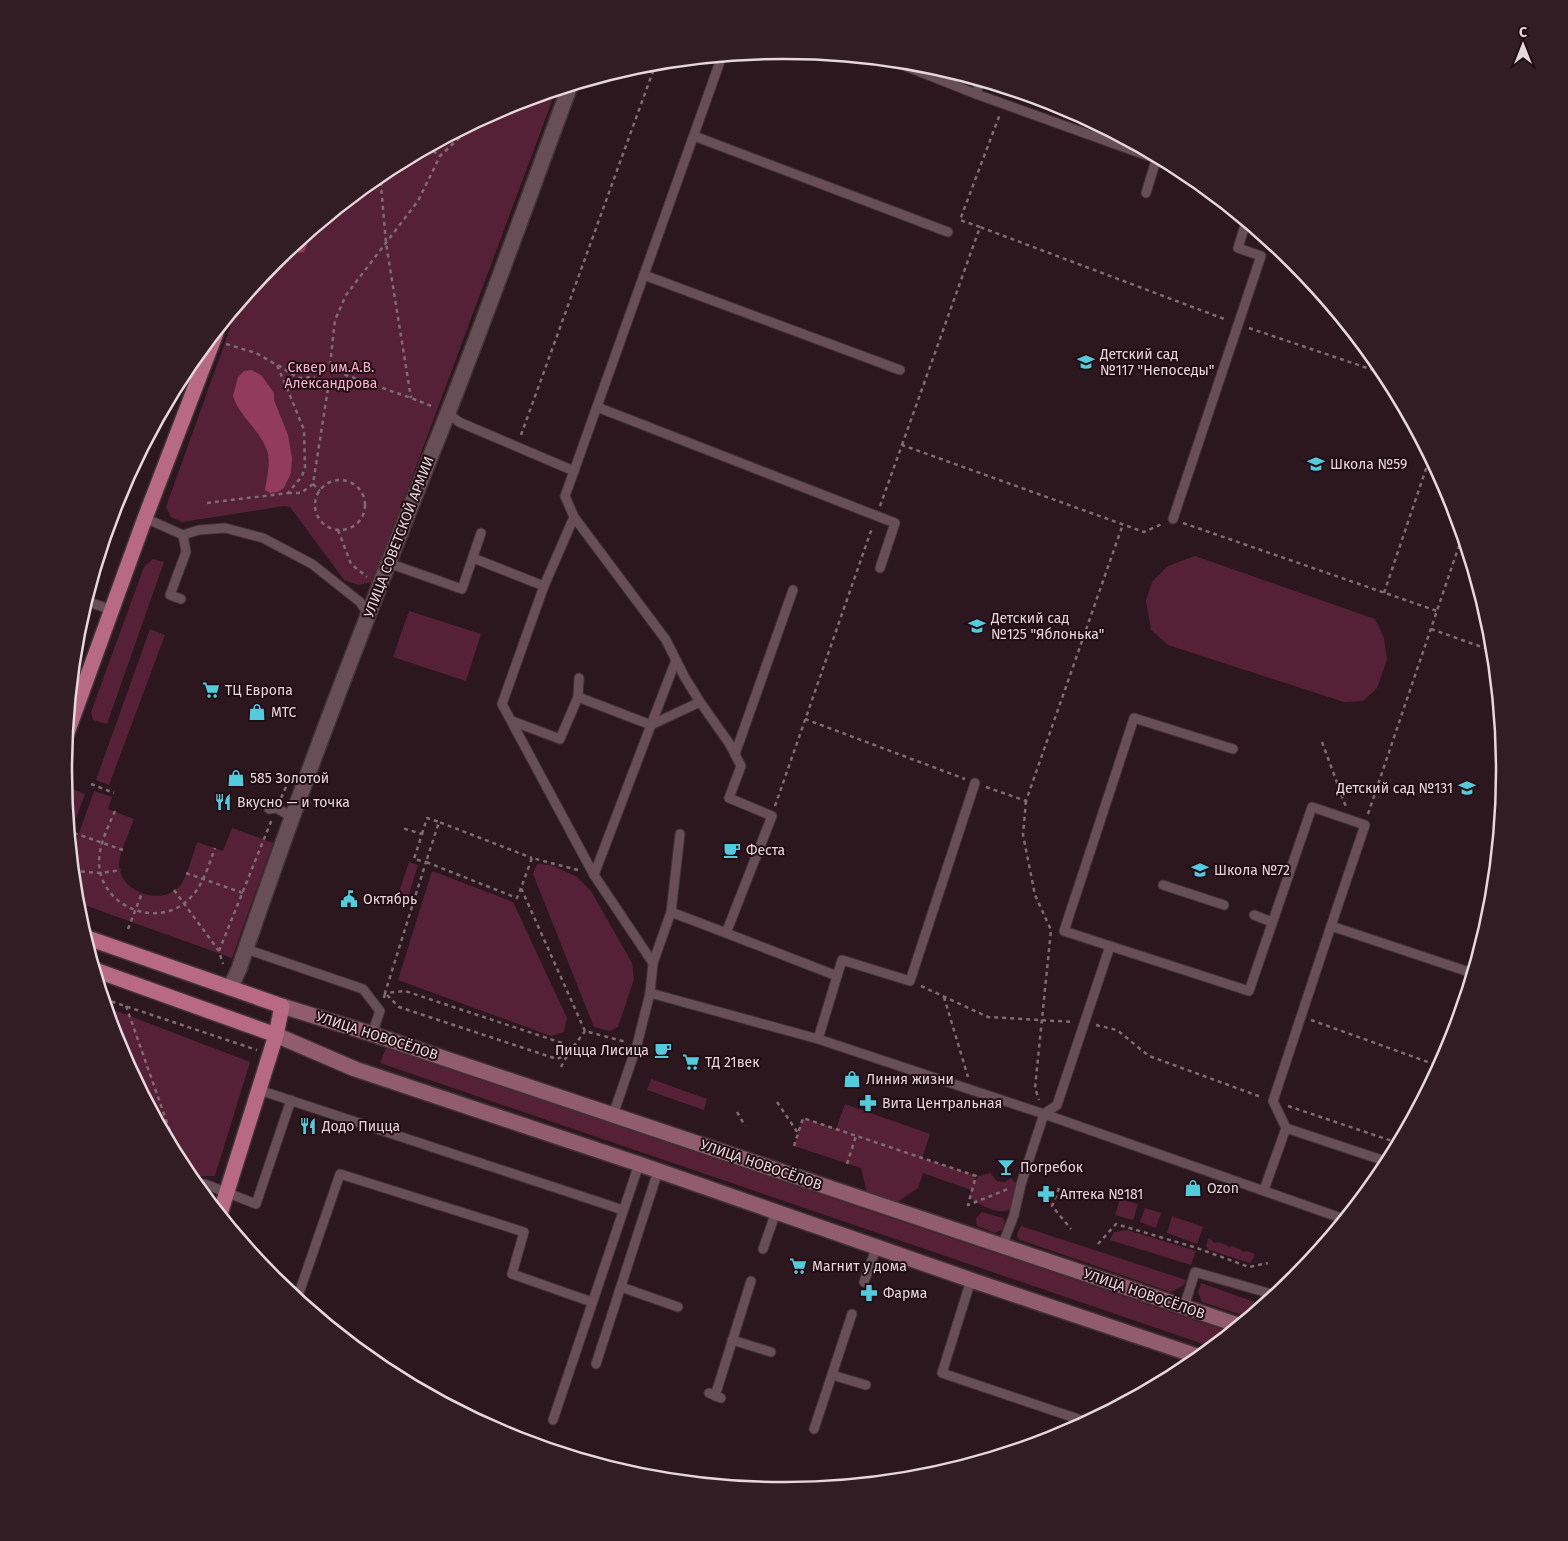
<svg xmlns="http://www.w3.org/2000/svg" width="1568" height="1541" viewBox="0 0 1568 1541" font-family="'Fira Sans',sans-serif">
<rect width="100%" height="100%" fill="#2c171e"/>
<g fill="#562136">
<polygon points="556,90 373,582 358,585 344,580 290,507 284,506 182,522 171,517 166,507 238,306 275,261 384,171 509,105"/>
<polygon points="1195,556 1375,619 1384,638 1387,660 1377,688 1363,701 1344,702 1168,645 1151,630 1146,601 1152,582 1168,566"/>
<polygon points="153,559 164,562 107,724 93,720 91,712 144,567"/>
<polygon points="409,611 481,634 466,681 393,657"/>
<polygon points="150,629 165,635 109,785 96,780"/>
<polygon points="65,786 85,794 70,834"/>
<path d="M 94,791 L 112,797 L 108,809 L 134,819 C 130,831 120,851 119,863 C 118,892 162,907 180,886 C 186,879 194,852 197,842 L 223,851 L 232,828 L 273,843 L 232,958 L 76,902 L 72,853 Z"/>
<polygon points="409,862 418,865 408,898 398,895"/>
<polygon points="537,864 551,865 577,877 591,891 632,963 634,979 618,1027 610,1031 594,1027 533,874"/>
<polygon points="432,871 513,902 567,1018 564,1032 551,1036 398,980"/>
<polygon points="106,1007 250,1062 215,1176 189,1176 185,1171 118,1046"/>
<polygon points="386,1048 1230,1332 1212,1347 380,1063"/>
<polygon points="651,1079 707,1099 704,1110 647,1090"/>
<path d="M 845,1104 L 930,1134 L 922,1158 L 976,1176 L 974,1182 L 979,1176 L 990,1173 L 997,1181 L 1005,1182 L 1011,1178 L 1017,1184 L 1011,1209 C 997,1216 981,1205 969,1197 L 971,1190 L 923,1173 L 918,1188 L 897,1202 L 867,1193 L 861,1168 L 794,1146 L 803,1118 L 836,1129 Z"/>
<polygon points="1120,1199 1138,1204 1133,1220 1115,1215"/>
<polygon points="1145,1208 1161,1213 1156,1228 1140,1222"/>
<polygon points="982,1212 1003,1218 1005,1221 1002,1230 995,1233 977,1226 976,1218"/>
<polygon points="1172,1216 1203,1227 1197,1244 1167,1233"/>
<polygon points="1021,1226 1186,1280 1184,1285 1171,1292 1018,1239 1017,1234"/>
<polygon points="1127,1230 1196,1251 1191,1265 1110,1240 1114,1232"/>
<polygon points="1208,1238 1212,1240 1214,1243 1218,1242 1227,1245 1229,1248 1232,1246 1240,1249 1242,1252 1246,1251 1253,1253 1255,1256 1250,1263 1209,1250 1206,1246"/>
<polygon points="1201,1283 1263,1305 1248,1317 1202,1302 1198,1292"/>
</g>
<g fill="#923b5d">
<polygon points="313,229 304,252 300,253 290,248"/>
<path d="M 251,370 L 261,375 L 274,393 L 274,400 L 288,435 L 292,458 L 291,473 L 284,488 L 278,492 L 270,493 L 265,490 C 267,478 270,465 268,454 C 262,431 240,418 233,396 L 238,377 L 244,371 Z"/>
</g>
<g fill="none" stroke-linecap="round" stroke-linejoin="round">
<g stroke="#413236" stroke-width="11">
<g id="lane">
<polyline points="890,60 976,94 980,81"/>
<polyline points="976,94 1157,159"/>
<polyline points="694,136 948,232"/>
<polyline points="1146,193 1157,157"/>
<polyline points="644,275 900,370"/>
<polyline points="597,407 895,523 880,568"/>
<polyline points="448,413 459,422 574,471 722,56"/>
<polyline points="574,471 565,496 574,517 666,640 684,676 700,702 729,743 741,766 729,798 772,816 726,933 671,912 653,963 650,993 637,1045 613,1115"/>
<polyline points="145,518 183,535 199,530 225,528 263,538 312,564 360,602 368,614"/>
<polyline points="1173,519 1261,256 1238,248 1246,222"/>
<polyline points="473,558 544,586 502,704 594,875 653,963"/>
<polyline points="388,563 462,589 481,533"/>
<polyline points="544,586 574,517"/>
<polyline points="181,599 170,595 186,552 183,535"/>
<polyline points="86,601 112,610"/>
<polyline points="579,678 578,697 651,725 594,875"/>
<polyline points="512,721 560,739 578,697"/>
<polyline points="651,725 676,660"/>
<polyline points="651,725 700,702"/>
<polyline points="735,754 793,590"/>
<polyline points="975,783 910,981 842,960 818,1039 1044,1114 1057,1105 1110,946 1249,991 1312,807 1365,825 1331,926"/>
<polyline points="269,809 277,808 291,817"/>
<polyline points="1163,885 1224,905"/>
<polyline points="671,912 680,834"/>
<polyline points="1254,915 1272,922"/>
<polyline points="726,933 837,976"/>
<polyline points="1110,946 1064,931 1134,718 1233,749"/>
<polyline points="246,949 363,989 380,1011 372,1034"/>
<polyline points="650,993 818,1039"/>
<polyline points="259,1090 623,1210"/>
<polyline points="1286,1128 1273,1101 1331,926 1472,973"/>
<polyline points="196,1184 205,1184 256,1204 291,1100"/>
<polyline points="1264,1190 1286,1128 1388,1162"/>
<polyline points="1002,1246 1014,1215 1021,1184 1044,1114 1344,1219"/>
<polyline points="763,1249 776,1212"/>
<polyline points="971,1280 942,1373 1087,1422"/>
<polyline points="864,1282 877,1246"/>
<polyline points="621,1287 678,1307"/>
<polyline points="297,1299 340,1174 524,1232 512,1274 592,1302"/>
<polyline points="1184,1307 1195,1272 1275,1295"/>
<polyline points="732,1340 771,1352"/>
<polyline points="596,1364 658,1171"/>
<polyline points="832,1375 866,1385"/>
<polyline points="709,1393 721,1398"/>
<polyline points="715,1396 751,1281"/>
<polyline points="553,1420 639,1164"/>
<polyline points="814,1429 852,1314"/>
</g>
</g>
<g stroke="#413236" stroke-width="18">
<path id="street" d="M 230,988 L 239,969 C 302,782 374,598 447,415 C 490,306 529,196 570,86"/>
</g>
<g stroke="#413236" stroke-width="18">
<g id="secondary">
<polyline points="282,1006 372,1034 1238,1325"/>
<polyline points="276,1035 355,1069 639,1164 971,1280 1200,1357"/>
</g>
</g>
<g stroke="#413236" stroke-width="18">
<g id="primary">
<polyline points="67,733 145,518 216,333"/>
<polyline points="85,937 282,1006 276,1035 220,1214"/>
<polyline points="95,970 276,1035"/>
</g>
</g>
<g stroke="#7e6c72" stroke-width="2.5" stroke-dasharray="4 4" stroke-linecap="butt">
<polyline points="433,151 440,156"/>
<polyline points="380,174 386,243 411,398"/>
<polyline points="980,227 960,220 1000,114"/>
<polyline points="1249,328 1385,374"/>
<polyline points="278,365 298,378 315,377"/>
<polyline points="330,365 335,320 346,295 418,201 440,156 475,123"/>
<polyline points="337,372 411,398 434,407"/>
<polyline points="521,435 656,63"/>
<polyline points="902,445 980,227 1227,320"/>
<circle cx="340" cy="505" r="25"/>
<polyline points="313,484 320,491"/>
<polyline points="288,493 301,493 313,484 329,382"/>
<polyline points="207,503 288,493 302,476 305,468 304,430 289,393 277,365 256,353 226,344"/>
<polyline points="880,506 902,445 1144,532 1162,524"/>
<polyline points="1183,523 1437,611"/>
<polyline points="338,530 351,564 367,577"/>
<polyline points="1384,593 1430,457"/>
<polyline points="1431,629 1493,651"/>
<polyline points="805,719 965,779"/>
<polyline points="1322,742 1346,807"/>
<polyline points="91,784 114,793"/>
<polyline points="986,787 1026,801 1123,524"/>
<polyline points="281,798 286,787"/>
<polyline points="1026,801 1023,835 1035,895 1051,930 1035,1088 1039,1100"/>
<polyline points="775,806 872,528"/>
<path d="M 115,811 C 108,827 99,845 99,862 C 100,909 162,931 192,896 C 204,883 209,864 215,848"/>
<polyline points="1368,814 1462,537"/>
<polyline points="74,833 123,850"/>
<polyline points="422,834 427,818 439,822"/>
<polyline points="578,870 532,858 521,888 585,1031 626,1042"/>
<polyline points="73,871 101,873 121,870"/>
<polyline points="186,873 243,893"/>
<polyline points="521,888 517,898 426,862 439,822 532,858"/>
<polyline points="174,890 219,951 223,964"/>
<polyline points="128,929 142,893"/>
<polyline points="219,951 272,819"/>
<polyline points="921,986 988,1017 1073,1022"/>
<polyline points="944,997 968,1077"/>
<polyline points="384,998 385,993 399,1007 557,1059 568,1054 562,1043 405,991 385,993 426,862 414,859 422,834 402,828"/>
<polyline points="104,999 257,1050"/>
<polyline points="126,1006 183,1168"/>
<polyline points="1311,1020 1439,1066"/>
<polyline points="1096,1025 1117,1030 1149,1056 1261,1097"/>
<polyline points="561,1067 568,1054 585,1031"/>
<polyline points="777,1102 798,1133"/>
<polyline points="1288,1106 1398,1143"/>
<polyline points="737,1112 745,1126"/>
<polyline points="794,1146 803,1118 976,1176 968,1205 1008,1189"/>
<polyline points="847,1164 856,1136"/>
<polyline points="1059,1188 1052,1206 1071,1229"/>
<polyline points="1098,1244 1116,1224 1197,1248 1249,1267 1268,1263"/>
</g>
<use href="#lane" stroke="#684e56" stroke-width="9"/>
<use href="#street" stroke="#684e56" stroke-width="15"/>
<use href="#secondary" stroke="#905c6e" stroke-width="15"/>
<use href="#primary" stroke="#b86a85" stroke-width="15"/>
</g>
<defs>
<g id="school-bare" transform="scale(1.35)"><path d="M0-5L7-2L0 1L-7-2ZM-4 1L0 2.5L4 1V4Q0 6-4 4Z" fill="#54cadd" stroke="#220d15" stroke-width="2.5" paint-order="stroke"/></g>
<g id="supermarket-bare" transform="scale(1.35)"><path d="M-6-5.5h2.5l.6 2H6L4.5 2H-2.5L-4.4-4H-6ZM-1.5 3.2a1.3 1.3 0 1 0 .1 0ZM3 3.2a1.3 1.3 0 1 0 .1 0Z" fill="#54cadd" stroke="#220d15" stroke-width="2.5" paint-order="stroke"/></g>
<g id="shop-bare" transform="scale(1.35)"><path d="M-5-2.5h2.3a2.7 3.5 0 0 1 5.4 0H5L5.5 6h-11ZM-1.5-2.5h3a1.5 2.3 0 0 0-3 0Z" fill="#54cadd" stroke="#220d15" stroke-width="2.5" paint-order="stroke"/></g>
<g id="restaurant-bare" transform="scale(1.35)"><path d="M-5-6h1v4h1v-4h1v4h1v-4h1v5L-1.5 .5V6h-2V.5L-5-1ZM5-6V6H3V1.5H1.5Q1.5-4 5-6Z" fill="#54cadd" stroke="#220d15" stroke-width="2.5" paint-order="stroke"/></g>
<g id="cafe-bare" transform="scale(1.35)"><path d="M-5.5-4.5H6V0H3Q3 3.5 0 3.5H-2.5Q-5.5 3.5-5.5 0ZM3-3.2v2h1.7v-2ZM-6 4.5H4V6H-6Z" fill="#54cadd" stroke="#220d15" stroke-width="2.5" paint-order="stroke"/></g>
<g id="civic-bare" transform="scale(1.35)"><path d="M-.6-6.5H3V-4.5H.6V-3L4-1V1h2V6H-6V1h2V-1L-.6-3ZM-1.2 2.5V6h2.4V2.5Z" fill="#54cadd" stroke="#220d15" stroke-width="2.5" paint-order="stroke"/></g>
<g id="pharmacy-bare" transform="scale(1.35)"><path d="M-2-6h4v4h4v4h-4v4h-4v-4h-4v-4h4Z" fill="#54cadd" stroke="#220d15" stroke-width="2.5" paint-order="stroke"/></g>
<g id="bar-bare" transform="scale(1.35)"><path d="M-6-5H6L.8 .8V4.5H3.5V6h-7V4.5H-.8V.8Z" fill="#54cadd" stroke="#220d15" stroke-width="2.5" paint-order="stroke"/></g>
</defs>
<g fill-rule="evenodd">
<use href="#school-bare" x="1086" y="362"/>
<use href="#school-bare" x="1316" y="464"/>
<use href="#school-bare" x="977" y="626"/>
<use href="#supermarket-bare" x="211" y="690"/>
<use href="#shop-bare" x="257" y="712"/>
<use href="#shop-bare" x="236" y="778"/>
<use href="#school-bare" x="1467" y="788"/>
<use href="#restaurant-bare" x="223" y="802"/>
<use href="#cafe-bare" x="732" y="850"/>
<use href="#school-bare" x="1200" y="870"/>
<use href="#civic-bare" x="349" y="899"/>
<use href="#cafe-bare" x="663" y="1050"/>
<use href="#supermarket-bare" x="691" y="1062"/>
<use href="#shop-bare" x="852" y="1079"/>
<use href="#pharmacy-bare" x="868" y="1103"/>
<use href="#restaurant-bare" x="308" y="1126"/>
<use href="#bar-bare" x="1006" y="1167"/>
<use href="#shop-bare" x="1193" y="1188"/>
<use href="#pharmacy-bare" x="1046" y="1194"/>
<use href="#supermarket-bare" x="798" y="1266"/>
<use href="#pharmacy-bare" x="869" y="1293"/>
</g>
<g text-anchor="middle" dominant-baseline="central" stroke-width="4" stroke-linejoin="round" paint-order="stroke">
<g font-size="14" fill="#e6d7db" stroke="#220d15" text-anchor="start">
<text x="1100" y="354">Детский сад<tspan x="1100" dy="16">№117 "Непоседы"</tspan></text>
<text x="1330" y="464">Школа №59</text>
<text x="991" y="618">Детский сад<tspan x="991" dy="16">№125 "Яблонька"</tspan></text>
<text x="225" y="690">ТЦ Европа</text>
<text x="271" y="712">МТС</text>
<text x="250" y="778">585 Золотой</text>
<text x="1453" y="788" text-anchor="end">Детский сад №131</text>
<text x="237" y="802">Вкусно — и точка</text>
<text x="746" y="850">Феста</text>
<text x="1214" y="870">Школа №72</text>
<text x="363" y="899">Октябрь</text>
<text x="649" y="1050" text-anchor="end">Пицца Лисица</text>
<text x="705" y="1062">ТД 21век</text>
<text x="866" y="1079">Линия жизни</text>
<text x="882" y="1103">Вита Центральная</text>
<text x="322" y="1126">Додо Пицца</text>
<text x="1020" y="1167">Погребок</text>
<text x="1207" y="1188">Ozon</text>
<text x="1060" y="1194">Аптека №181</text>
<text x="812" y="1266">Магнит у дома</text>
<text x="883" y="1293">Фарма</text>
</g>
<g font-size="14" fill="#fdb2ca" stroke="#220d15">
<text x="331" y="367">Сквер им.А.В.<tspan x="331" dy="16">Александрова</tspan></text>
</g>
<g font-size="14" fill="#e6d7db" stroke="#220d15">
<text transform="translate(399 537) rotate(-69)">УЛИЦА СОВЕТСКОЙ АРМИИ</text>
<text transform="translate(377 1036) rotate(18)">УЛИЦА НОВОСЁЛОВ</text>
<text transform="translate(761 1165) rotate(19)">УЛИЦА НОВОСЁЛОВ</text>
<text transform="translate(1144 1294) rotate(19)">УЛИЦА НОВОСЁЛОВ</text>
</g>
</g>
<path d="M0 0H1568V1541H0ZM783 59H785A711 711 0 0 1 1496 770V771A711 711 0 0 1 785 1482H783A711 711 0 0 1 72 771V770A711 711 0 0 1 783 59Z" fill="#321d25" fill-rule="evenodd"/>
<path fill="none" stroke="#e6d7db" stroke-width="2.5" d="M783 59H785A711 711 0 0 1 1496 770V771A711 711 0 0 1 785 1482H783A711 711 0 0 1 72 771V770A711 711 0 0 1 783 59Z"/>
<g transform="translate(1523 45)" stroke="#220d15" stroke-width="4" paint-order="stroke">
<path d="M0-4L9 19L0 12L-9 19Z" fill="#e6d7db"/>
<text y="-8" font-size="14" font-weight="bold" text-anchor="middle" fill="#e6d7db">С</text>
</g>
</svg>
